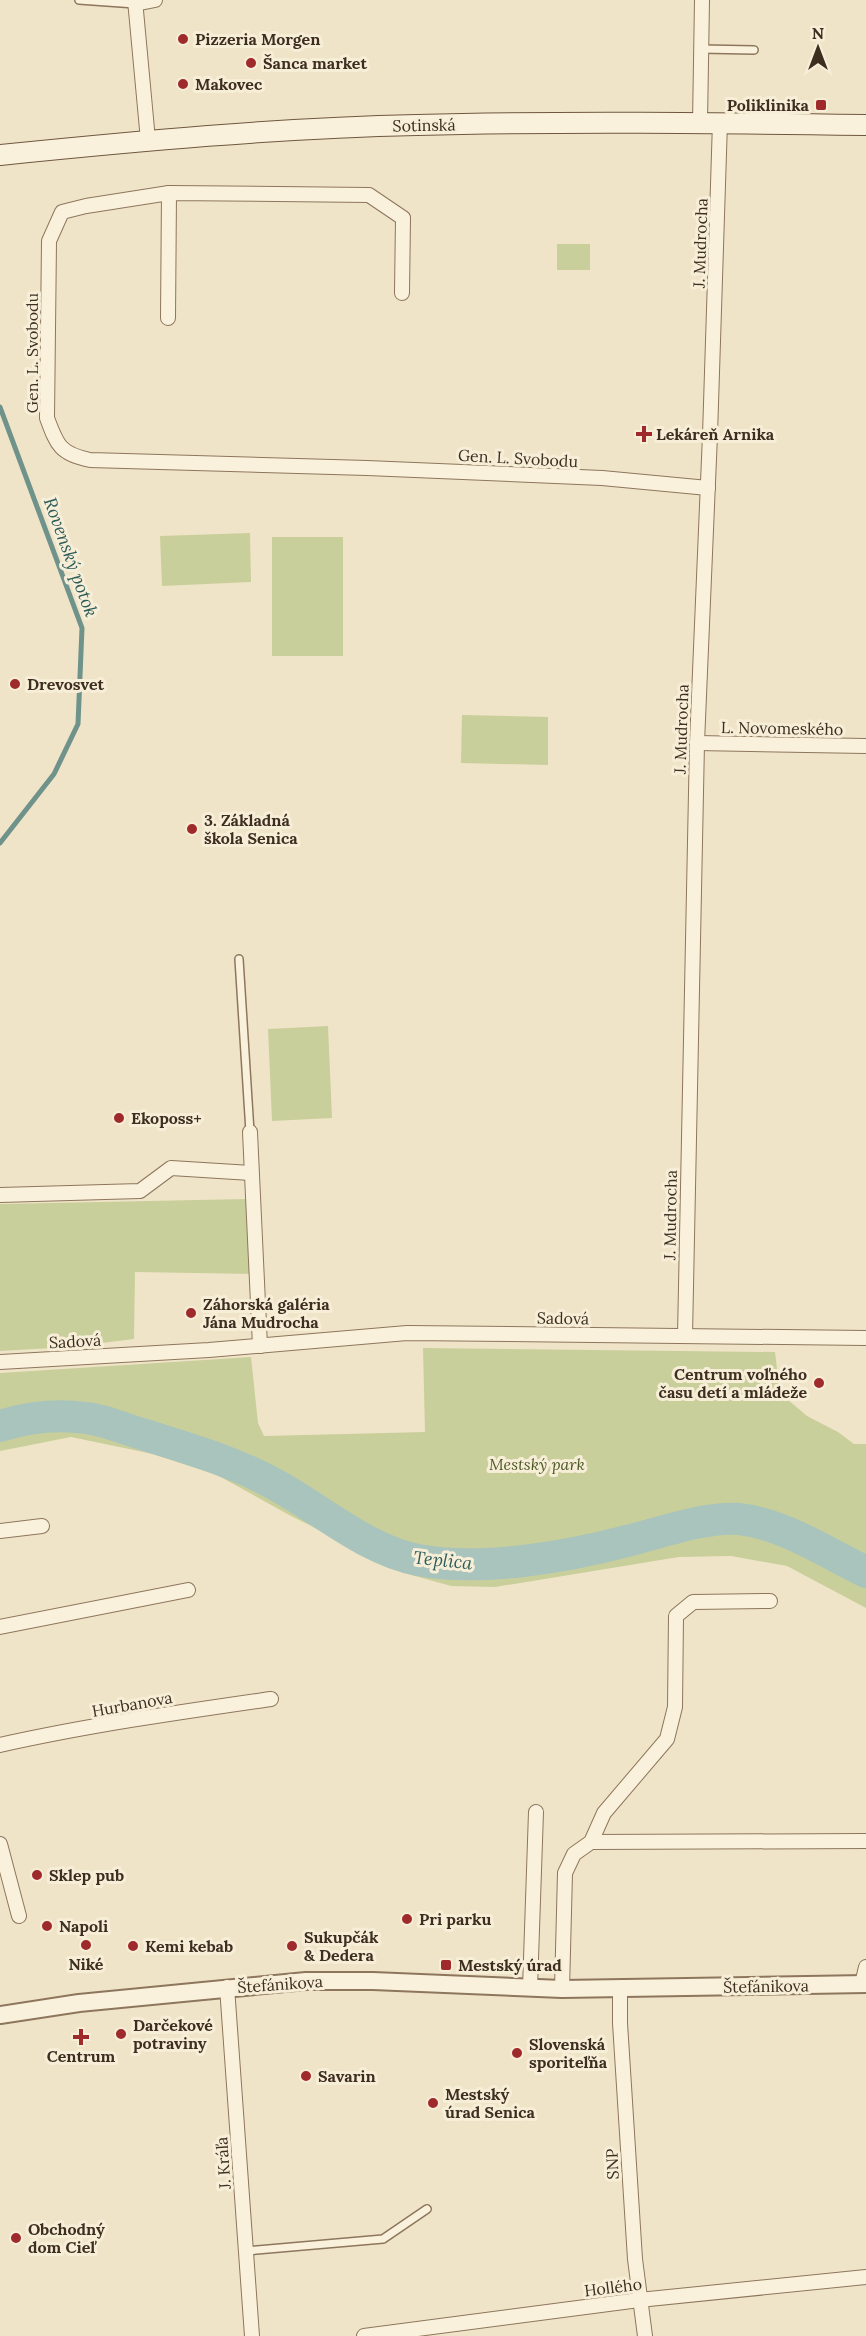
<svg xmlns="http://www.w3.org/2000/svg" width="866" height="2336" viewBox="0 0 866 2336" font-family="Lora,serif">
<rect width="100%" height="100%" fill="#f0e4c8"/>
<g fill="#c9cf9b">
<rect x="557" y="244" width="33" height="26"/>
<polygon points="250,533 251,582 162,586 160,536"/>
<rect x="272" y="537" width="71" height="119"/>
<polygon points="462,715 548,717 548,765 461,763"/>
<polygon points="328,1026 332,1118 272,1121 268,1029"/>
<polygon points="247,1199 254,1274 135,1272 134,1339 70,1347 0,1351 0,1204"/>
<polygon points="423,1348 775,1352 780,1393 807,1416 838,1432 854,1444 866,1444 866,1608 787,1566 731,1556 679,1557 495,1587 451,1586 408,1574 291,1516 217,1475 153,1454 71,1437 0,1451 0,1373 251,1357 258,1423 264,1436 425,1432"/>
</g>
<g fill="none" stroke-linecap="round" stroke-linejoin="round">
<polyline stroke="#6f938a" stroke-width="5" points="0,407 82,628 78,724 54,774 0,843"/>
<path stroke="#a9c4bc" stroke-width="32" d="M 0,1426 C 28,1417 57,1414 86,1418 C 104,1420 122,1428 139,1433 C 185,1448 234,1461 276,1485 C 320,1509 368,1551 418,1560 C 480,1572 566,1557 627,1541 C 659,1533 707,1516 739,1519 C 784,1524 827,1553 866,1572"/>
<g stroke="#8d765c" stroke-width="10">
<g id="service">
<polyline points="79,0 135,4"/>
<polyline points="701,49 754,50"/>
<polyline points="239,959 250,1132"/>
<polyline points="246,2251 383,2239 427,2209"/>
</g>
</g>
<g stroke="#8d765c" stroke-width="16">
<g id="minor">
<polyline points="135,0 148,140"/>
<polyline points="135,4 155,0"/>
<polyline points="700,123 702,0"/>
<path d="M 402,293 L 403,218 L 369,195 L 169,193 L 86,206 L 62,212 L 49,241 L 47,418 C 57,445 60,454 90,460 L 367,468 L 602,478 L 708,488"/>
<polyline points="168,318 169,193"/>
<polyline points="697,743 866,746"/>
<polyline points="250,1132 260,1346"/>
<polyline points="0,1195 140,1191 171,1168 251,1173"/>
<polyline points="685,1336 697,743 710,435 720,122"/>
<polyline points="0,1362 209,1350 407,1333 866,1338"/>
<polyline points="0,1531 42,1526"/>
<polyline points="0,1627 188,1590"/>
<path d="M 0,1745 C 89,1725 181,1712 271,1699"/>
<polyline points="591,1842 866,1841"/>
<polyline points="0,1844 19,1916"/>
<polyline points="862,1984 866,1967"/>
<polyline points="227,1987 252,2336"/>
<polyline points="530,1988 536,1812"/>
<polyline points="562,1989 565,1873 574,1854 591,1842 604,1813 667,1739 675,1707 676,1616 693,1602 770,1601"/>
<polyline points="620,1989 620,2023 635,2259 645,2336"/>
<polyline points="364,2336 639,2300 866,2277"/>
</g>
</g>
<g stroke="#8d765c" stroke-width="20">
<polyline id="tertiary" points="0,2015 79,2003 306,1981 373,1981 562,1989 866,1984"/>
</g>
<g stroke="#6f573f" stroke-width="22">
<path id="secondary" d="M 0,155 C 139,141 277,128 417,125 C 566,121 716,123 866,125"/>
</g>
<use href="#service" stroke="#faf1dc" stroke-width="7"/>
<use href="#minor" stroke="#faf1dc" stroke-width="14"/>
<use href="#tertiary" stroke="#faf1dc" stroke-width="16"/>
<use href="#secondary" stroke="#faf1dc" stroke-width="20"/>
</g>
<g fill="#9e2a2b" stroke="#f7eed8" stroke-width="2">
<circle cx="183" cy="39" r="6"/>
<circle cx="251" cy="63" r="6"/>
<circle cx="183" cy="84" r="6"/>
<rect x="815" y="99" width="12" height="12" rx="3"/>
<path d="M641 425h6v6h6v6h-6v6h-6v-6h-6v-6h6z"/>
<circle cx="15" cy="684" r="6"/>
<circle cx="192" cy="829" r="6"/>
<circle cx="119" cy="1118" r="6"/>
<circle cx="191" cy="1313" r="6"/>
<circle cx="819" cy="1383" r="6"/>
<circle cx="37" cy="1875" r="6"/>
<circle cx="407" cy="1919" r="6"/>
<circle cx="47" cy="1926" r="6"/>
<circle cx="86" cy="1945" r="6"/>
<circle cx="133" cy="1946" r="6"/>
<circle cx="292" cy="1946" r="6"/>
<rect x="440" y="1959" width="12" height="12" rx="3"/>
<circle cx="121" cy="2034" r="6"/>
<path d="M78 2028h6v6h6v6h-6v6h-6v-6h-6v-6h6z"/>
<circle cx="517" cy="2053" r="6"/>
<circle cx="306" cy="2076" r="6"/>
<circle cx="433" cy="2103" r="6"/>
<circle cx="16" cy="2238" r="6"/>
</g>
<g text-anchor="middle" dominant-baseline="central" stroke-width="6" stroke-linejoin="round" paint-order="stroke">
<g font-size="16" font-weight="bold" fill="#3d2e20" stroke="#f7eed8" text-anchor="start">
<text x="195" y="39">Pizzeria Morgen</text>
<text x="263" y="63">Šanca market</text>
<text x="195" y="84">Makovec</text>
<text x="809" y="105" text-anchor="end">Poliklinika</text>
<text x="656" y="434">Lekáreň Arnika</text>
<text x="27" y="684">Drevosvet</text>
<text x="204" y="820">3. Základná<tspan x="204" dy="18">škola Senica</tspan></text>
<text x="131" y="1118">Ekoposs+</text>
<text x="203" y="1304">Záhorská galéria<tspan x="203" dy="18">Jána Mudrocha</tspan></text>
<text x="807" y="1374" text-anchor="end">Centrum voľného<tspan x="807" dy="18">času detí a mládeže</tspan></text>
<text x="49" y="1875">Sklep pub</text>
<text x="419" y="1919">Pri parku</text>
<text x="59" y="1926">Napoli</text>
<text x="304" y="1937">Sukupčák<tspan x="304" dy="18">&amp; Dedera</tspan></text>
<text x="145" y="1946">Kemi kebab</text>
<text x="86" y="1964" text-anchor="middle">Niké</text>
<text x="458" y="1965">Mestský úrad</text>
<text x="133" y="2025">Darčekové<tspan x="133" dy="18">potraviny</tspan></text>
<text x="529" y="2044">Slovenská<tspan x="529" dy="18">sporiteľňa</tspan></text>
<text x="81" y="2056" text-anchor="middle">Centrum</text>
<text x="318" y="2076">Savarin</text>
<text x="445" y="2094">Mestský<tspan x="445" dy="18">úrad Senica</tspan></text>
<text x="28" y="2229">Obchodný<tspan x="28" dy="18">dom Cieľ</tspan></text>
</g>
<g font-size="16" fill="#3d2e20" stroke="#f7eed8">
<text transform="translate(424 125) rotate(-1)">Sotinská</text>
<text transform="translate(700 243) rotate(-88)">J. Mudrocha</text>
<text transform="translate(32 353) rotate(-90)">Gen. L. Svobodu</text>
<text transform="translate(518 458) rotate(3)">Gen. L. Svobodu</text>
<text transform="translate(782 728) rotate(1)">L. Novomeského</text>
<text transform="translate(681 729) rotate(-88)">J. Mudrocha</text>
<text transform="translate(670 1215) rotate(-89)">J. Mudrocha</text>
<text transform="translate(563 1318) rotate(1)">Sadová</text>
<text transform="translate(75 1341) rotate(-3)">Sadová</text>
<text transform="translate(132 1704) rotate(-10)">Hurbanova</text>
<text transform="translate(280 1984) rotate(-4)">Štefánikova</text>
<text transform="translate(766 1986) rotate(-1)">Štefánikova</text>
<text transform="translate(223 2163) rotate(-94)">J. Kráľa</text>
<text transform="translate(612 2164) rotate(-93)">SNP</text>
<text transform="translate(613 2287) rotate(-7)">Hollého</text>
</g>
<g font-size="16" font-style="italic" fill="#4d5a26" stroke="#f7eed8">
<text x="537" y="1464">Mestský park</text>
</g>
<g font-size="18" font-style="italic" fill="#2f5d5a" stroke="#f7eed8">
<text transform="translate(71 557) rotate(70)">Rovenský potok</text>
<text transform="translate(443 1560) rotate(6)">Teplica</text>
</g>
</g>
<g transform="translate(818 48)" stroke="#f7eed8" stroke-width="4.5" paint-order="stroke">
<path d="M0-4.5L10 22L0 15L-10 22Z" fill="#3d2e20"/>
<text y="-9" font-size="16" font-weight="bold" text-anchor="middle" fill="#3d2e20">N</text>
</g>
</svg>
